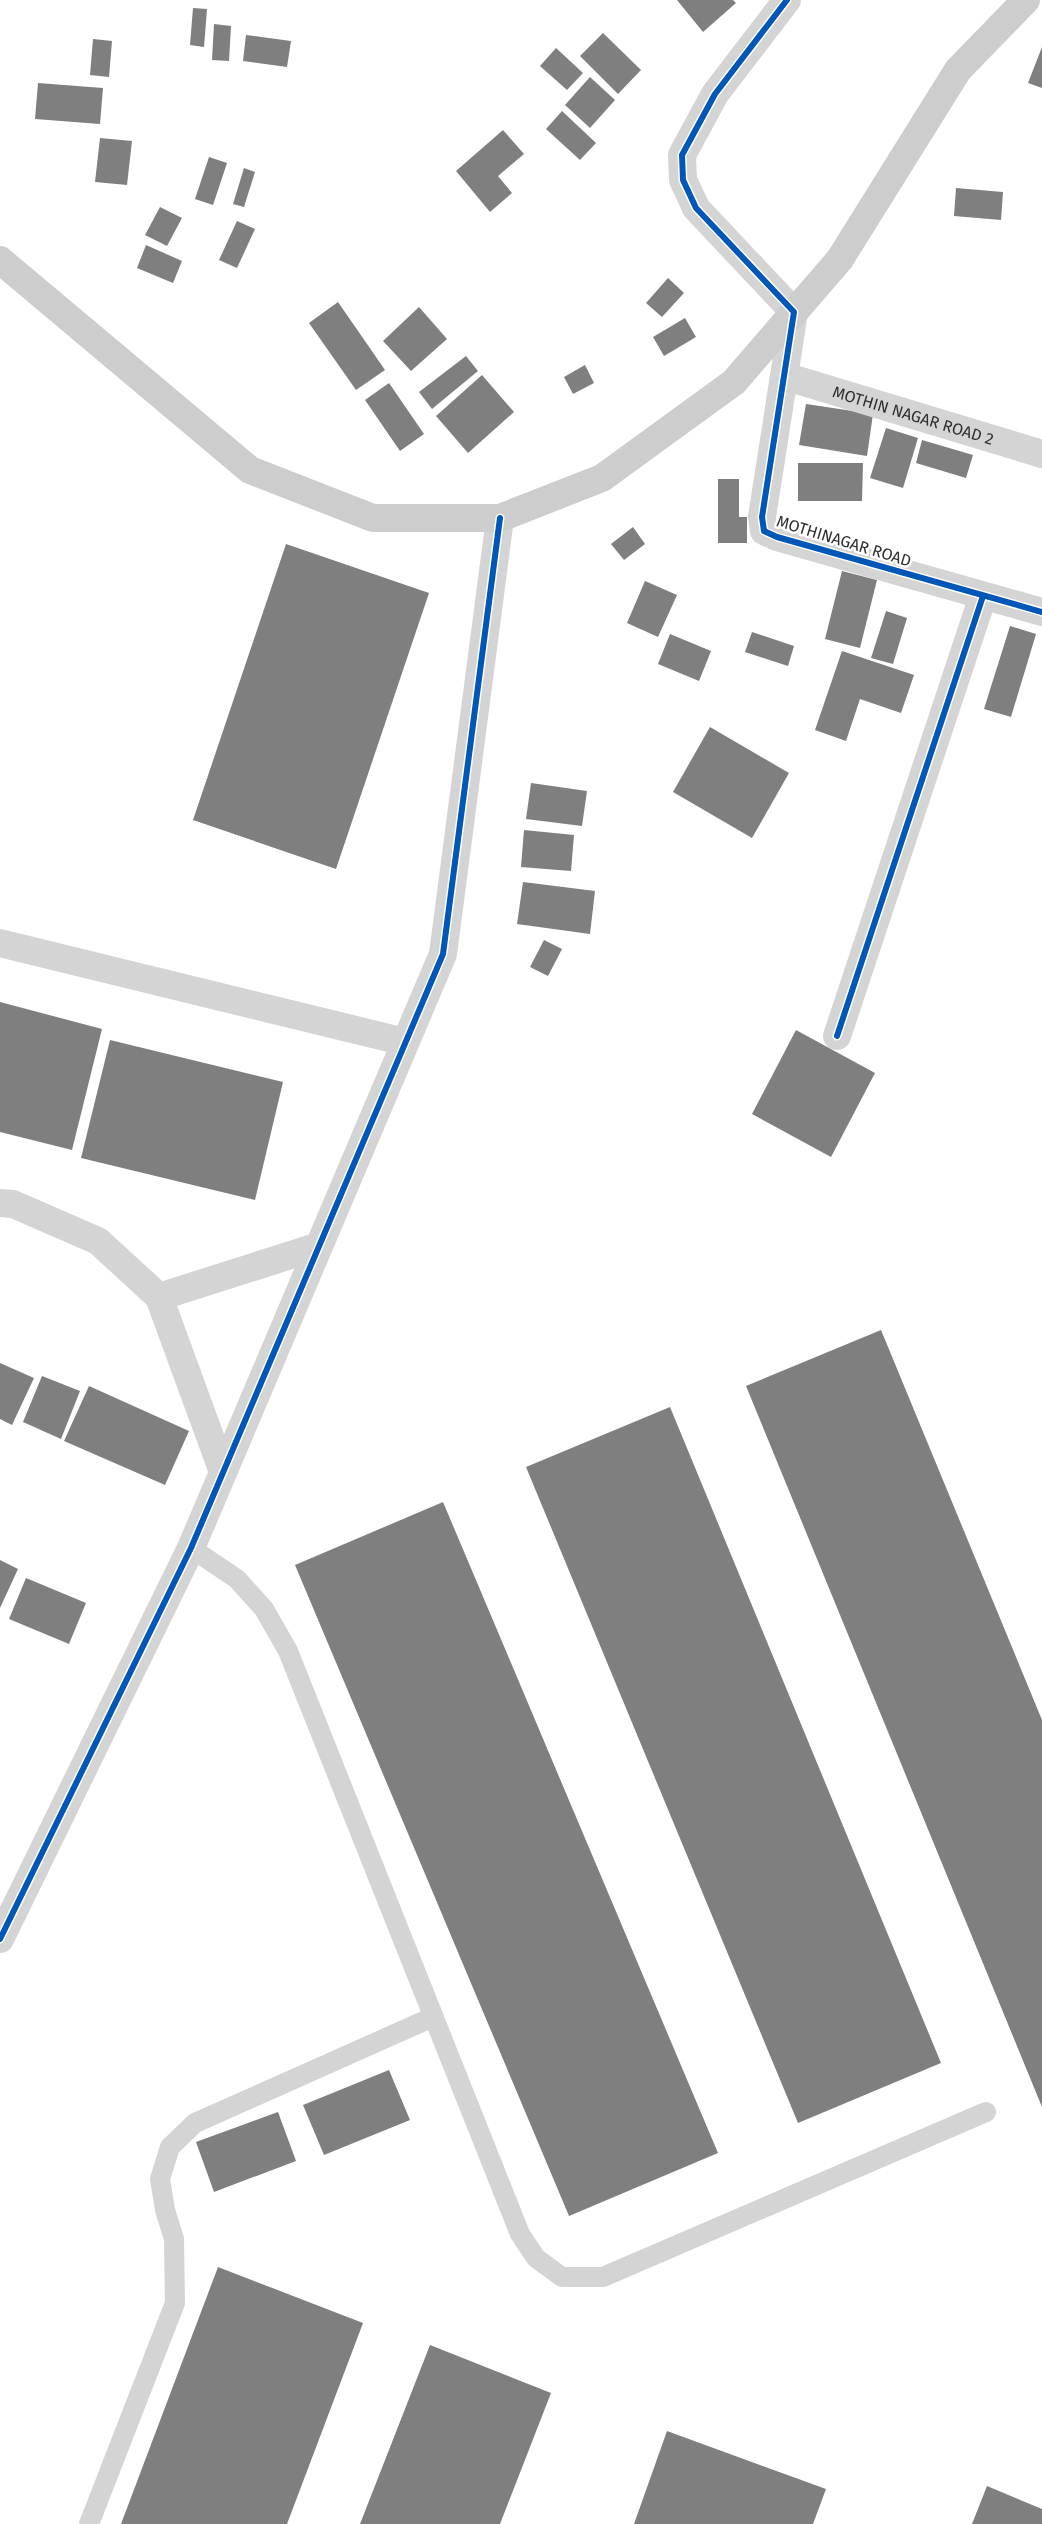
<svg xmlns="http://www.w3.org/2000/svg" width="1042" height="2524" viewBox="0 0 1042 2524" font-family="'Fira Sans',sans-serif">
<rect width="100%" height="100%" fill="#fff"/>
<g fill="#7f7f7f">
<polygon points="677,0 733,0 736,3 703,32"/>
<polygon points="193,8 207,9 204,47 190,45"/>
<polygon points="214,24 231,26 229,61 212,60"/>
<polygon points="603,33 641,70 618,94 580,56"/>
<polygon points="246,35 291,41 287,67 243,61"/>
<polygon points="93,39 112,41 109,77 90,75"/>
<polygon points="1042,47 1042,88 1028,83"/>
<polygon points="556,48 583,73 567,90 540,66"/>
<polygon points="590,77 615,100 590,128 565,105"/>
<polygon points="38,83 103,88 100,124 35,119"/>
<polygon points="562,111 596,143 580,160 546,129"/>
<polygon points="503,130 524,154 498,176 512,193 490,212 456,171"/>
<polygon points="100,138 132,141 127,185 95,182"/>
<polygon points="209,157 227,163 213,205 195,199"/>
<polygon points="244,168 255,172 244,207 233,204"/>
<polygon points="956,188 1003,192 1001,220 954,216"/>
<polygon points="160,207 182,218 167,246 145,235"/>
<polygon points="237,221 255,229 237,268 219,260"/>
<polygon points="146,245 182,261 173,283 137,268"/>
<polygon points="668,278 684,293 662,317 646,303"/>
<polygon points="338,302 385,370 356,390 309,323"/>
<polygon points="419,307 447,339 411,371 383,341"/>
<polygon points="685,318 696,337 664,356 653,337"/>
<polygon points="466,356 478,371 432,409 419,392"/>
<polygon points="585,365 594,383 573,394 564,377"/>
<polygon points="482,375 514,412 468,453 436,416"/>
<polygon points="389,383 424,434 400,451 365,400"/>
<polygon points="806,404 873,414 867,456 799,445"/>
<polygon points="886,428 918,438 903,488 870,478"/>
<polygon points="922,440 973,455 966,478 916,463"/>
<polygon points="798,463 863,463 862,501 798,501"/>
<polygon points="718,479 739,479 739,517 747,517 747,543 718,543"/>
<polygon points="633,527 645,544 624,560 611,544"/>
<polygon points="286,544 429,593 336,869 193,820"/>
<polygon points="842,571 877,580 860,648 825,639"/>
<polygon points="645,581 677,595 658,637 627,623"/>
<polygon points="886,611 907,618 893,664 871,658"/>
<polygon points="1010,626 1036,634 1011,717 984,709"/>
<polygon points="752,632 794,646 788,666 745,652"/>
<polygon points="670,634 711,651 699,681 658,664"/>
<polygon points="842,651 914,675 901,713 860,699 846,741 815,730"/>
<polygon points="710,727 789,773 752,838 673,792"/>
<polygon points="531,783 587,791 582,826 526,819"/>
<polygon points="524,830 574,835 571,871 521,867"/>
<polygon points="523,882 595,891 590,934 517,924"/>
<polygon points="544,940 562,949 548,976 530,967"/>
<polygon points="0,1002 102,1029 72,1150 0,1132"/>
<polygon points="796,1030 875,1073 831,1157 752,1114"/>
<polygon points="110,1040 283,1082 255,1200 81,1158"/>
<polygon points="881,1330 1042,1720 1042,2107 746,1386"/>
<polygon points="0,1363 34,1378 12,1425 0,1419"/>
<polygon points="42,1376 80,1391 61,1439 23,1422"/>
<polygon points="89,1386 189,1431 165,1485 64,1441"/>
<polygon points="670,1407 941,2063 798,2123 526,1467"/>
<polygon points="443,1502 718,2153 569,2216 295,1565"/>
<polygon points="0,1560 18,1569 0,1608"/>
<polygon points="26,1578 86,1603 69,1644 9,1619"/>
<polygon points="389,2070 410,2120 324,2155 303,2105"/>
<polygon points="278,2112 296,2161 214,2192 196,2142"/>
<polygon points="218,2267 363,2323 287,2524 121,2524"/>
<polygon points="430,2345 551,2393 500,2524 360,2524"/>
<polygon points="667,2431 826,2489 813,2524 634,2524"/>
<polygon points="987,2486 1042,2509 1042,2524 972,2524"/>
</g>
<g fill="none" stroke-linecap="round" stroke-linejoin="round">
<g stroke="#d4d4d4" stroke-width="20">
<polyline points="191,1548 237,1579 264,1609 288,1651 520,2234 536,2258 562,2277 603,2277 986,2112"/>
<polyline points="89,2524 175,2303 174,2239 165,2210 160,2179 170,2147 195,2123 433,2017"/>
</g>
<g stroke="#d4d4d4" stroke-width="28">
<polyline points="787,0 715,94 682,155 683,180 696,208 794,312 762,517 764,531 777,537 1042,612"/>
<path id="s1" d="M 784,376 L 1042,454"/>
<polyline points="0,943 405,1042"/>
<polyline points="837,1036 983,596"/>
<polyline points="0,1203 13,1204 98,1241 159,1297"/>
<polyline points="223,1472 159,1297 319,1246"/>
<polyline points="0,1939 191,1548 443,954 500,518"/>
</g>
<polyline stroke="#cdcdcd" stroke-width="28" points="0,260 250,470 373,518 500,518 602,478 734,382 840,259 958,70 1026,0"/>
<g stroke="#fff" stroke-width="9">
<g id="cycleway">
<polyline points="787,0 715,94 682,155 683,180 696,208 794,312 762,517 764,531 777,537 1042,612"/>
<polyline points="837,1036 983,596"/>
<polyline points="0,1939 191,1548 443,954 500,518"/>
</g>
</g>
<use href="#cycleway" stroke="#0057b8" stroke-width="6"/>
</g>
<g text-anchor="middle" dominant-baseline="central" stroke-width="5" stroke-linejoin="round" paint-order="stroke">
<g font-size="16" fill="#2f2f2f" stroke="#fff">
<text stroke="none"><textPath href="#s1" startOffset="135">MOTHIN NAGAR ROAD 2</textPath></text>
<text transform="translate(844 541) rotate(17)">MOTHINAGAR ROAD</text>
</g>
</g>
</svg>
